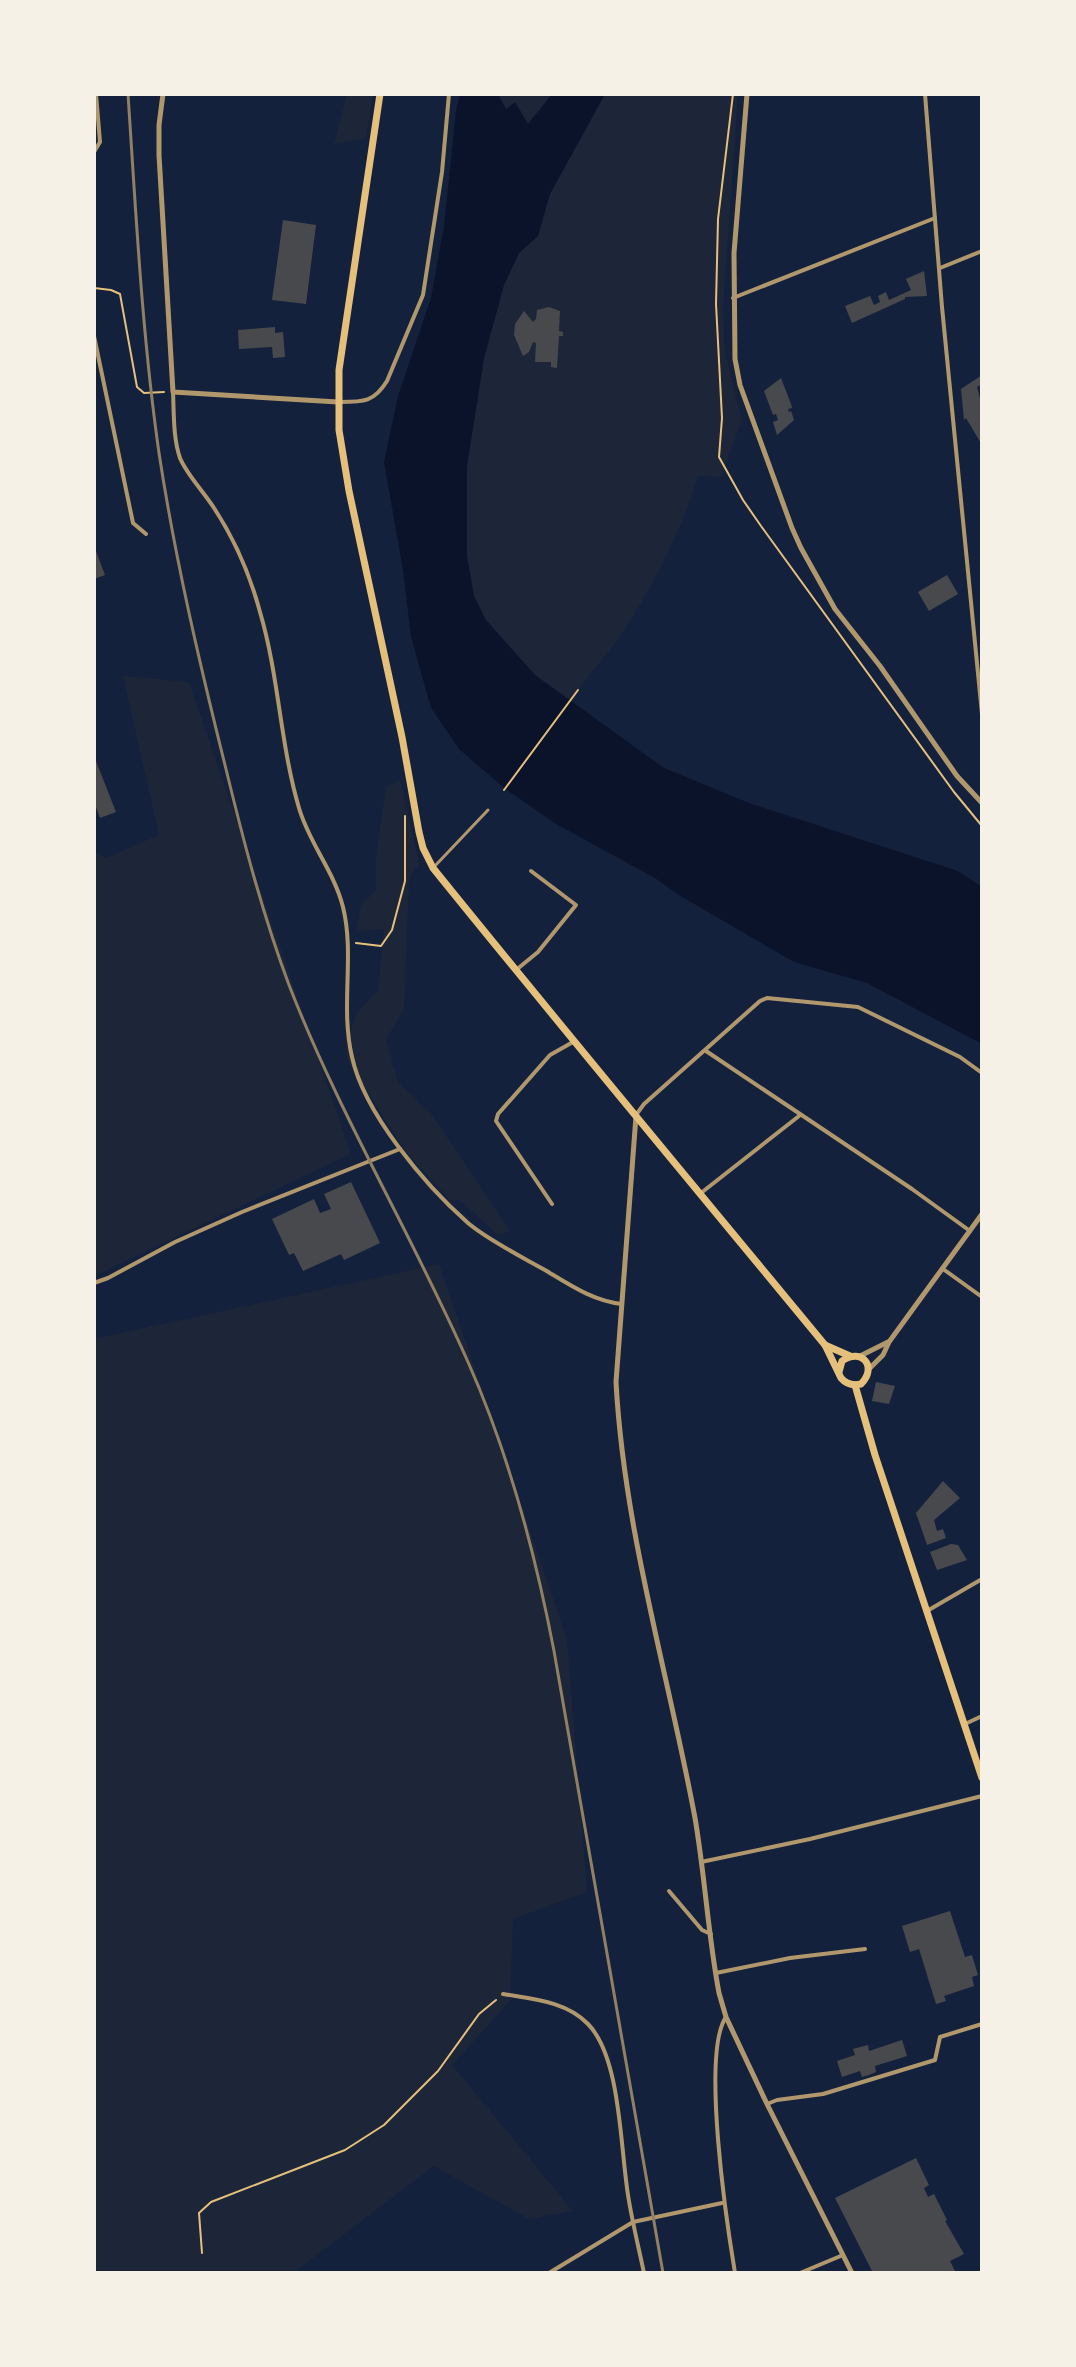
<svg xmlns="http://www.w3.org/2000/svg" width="1076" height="2367" viewBox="0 0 1076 2367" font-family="'Zilla Slab',serif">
<rect width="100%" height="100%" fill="#14213d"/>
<g fill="#1d2539">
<polygon points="347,94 373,94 366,138 334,144"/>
<polygon points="498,94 552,94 528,125 515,103 506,110"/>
<path d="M 605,94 L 738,94 L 723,308 L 725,353 L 742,420 L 721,477 L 698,476 C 683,526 658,576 630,621 C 615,645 595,667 578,690 L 575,698 L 568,699 L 535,675 L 486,620 L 474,596 L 467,556 L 467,466 L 484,358 L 504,285 L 519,253 L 538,236 L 550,194 Z"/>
<polygon points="123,676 189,682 351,1154 94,1276 94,852 106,858 159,835"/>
<polygon points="400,780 419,863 409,879 404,1009 386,1039 398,1082 432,1115 510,1231 498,1235 460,1200 450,1200 406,1152 348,1061 346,1047 356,1014 378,990 384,929 357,931 360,907 376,890 376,857 386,787"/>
<polygon points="439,1264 567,1639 587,1892 513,1919 510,2001 452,2065 573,2211 529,2219 434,2166 293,2273 94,2273 94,1339"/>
</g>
<polygon fill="#0b132b" points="460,94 498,94 506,109 515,102 528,124 552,94 605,94 550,194 538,236 519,253 504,285 484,358 467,466 467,556 474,596 486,620 535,675 664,768 749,803 958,871 982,887 982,1044 867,983 794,962 677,894 655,878 556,824 504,788 459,749 431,708 411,637 403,570 384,462 398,396 431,298 444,226 456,111"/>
<g fill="#48494c">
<polygon points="283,220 316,225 306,304 272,300"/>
<polygon points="924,271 927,296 905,297 905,299 852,323 845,306 870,296 874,305 880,302 878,296 886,292 889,300 911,290 906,279"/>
<polygon points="549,307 560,311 559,331 563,332 563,336 559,336 557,368 551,367 551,362 535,362 536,343 533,342 529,352 523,356 514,335 515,324 524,311 533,322 536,319 537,310"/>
<polygon points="275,327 275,333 283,332 285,357 273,358 272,347 239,349 238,330"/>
<polygon points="982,375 982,384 977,387 982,406 982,445 966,418 964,420 961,389"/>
<polygon points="781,378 791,404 792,408 788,409 789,412 791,411 794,420 777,435 773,422 778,420 776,414 773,415 764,391"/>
<polygon points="94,546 105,575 94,579"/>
<polygon points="947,575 958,594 929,611 918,592"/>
<polygon points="94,756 116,812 100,818 94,802"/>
<polygon points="351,1182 380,1243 344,1260 341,1254 303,1271 294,1253 289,1255 272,1219 314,1199 320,1213 331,1209 324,1194"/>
<polygon points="876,1382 895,1386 889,1404 872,1401"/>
<polygon points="943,1481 960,1498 934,1520 937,1531 943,1529 946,1538 927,1545 916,1513"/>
<polygon points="951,1544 958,1545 967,1560 937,1570 930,1552"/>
<polygon points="950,1911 965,1957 972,1955 978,1975 972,1977 974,1986 944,1996 946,2001 936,2004 919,1949 910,1952 902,1926"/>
<polygon points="902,2040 907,2056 875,2066 876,2072 869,2075 862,2077 860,2071 842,2077 837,2061 855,2055 853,2049 868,2045 869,2051"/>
<polygon points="916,2158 929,2185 924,2188 928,2197 934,2194 947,2220 945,2221 964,2254 950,2261 955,2271 951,2273 873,2273 835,2198"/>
</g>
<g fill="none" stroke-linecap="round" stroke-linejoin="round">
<g stroke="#e5c07b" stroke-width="2">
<polyline points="733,94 718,219 716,304 722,418 719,457 743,500 761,526 954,792 982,826"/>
<polyline points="94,288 111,290 120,294 137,387 144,393 164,392"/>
<polyline points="504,790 578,690"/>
<polyline points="356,943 381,946 392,930 405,881 405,816"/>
<polyline points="202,2253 199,2213 211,2202 345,2150 384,2125 438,2071 479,2014 496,2000"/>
</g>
<polyline stroke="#b1986c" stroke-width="3" points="433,868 488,810"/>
<g stroke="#b1986c" stroke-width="4">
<polyline points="925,94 942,307 982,714"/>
<polyline points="94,152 100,142 96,94"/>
<polyline points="940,268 982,251"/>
<polyline points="733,298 935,218"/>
<polyline points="94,336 133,523 146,534"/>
<path d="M 173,392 C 174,413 173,438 180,458 C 187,475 204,492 214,508 C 235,540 250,575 260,612 C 279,676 280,744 299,808 C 309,843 334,871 343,907 C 355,956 340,1006 352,1057 C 364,1113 425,1185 468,1223 C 488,1240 522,1257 545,1270 C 570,1285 593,1301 622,1304"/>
<path d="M 340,402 C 364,402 374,402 387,381 L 423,295 L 442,172 L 449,94"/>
<polyline points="516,970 538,952 576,905 531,871"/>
<polyline points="706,1051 912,1189 970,1231"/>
<polyline points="636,1115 644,1104 760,1001 767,998 858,1007 960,1057 982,1073"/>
<polyline points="701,1193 799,1116"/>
<polyline points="552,1204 496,1121 498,1114 550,1055 573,1042"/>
<polyline points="943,1269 982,1297"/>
<polyline points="94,1283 108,1278 175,1242 242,1212 400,1149"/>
<polyline points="927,1611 982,1579"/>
<polyline points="965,1724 982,1716"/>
<polyline points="701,1862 810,1839 982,1796"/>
<polyline points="669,1891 702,1930 711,1934"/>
<polyline points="716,1973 790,1958 865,1949"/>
<path d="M 503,1994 C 532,1999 566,2001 588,2024 C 622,2059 620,2153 629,2201 C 633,2225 639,2249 644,2273"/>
<path d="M 726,2017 C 701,2053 727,2225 735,2273"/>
<polyline points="767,2104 777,2100 823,2094 935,2060 940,2037 982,2024"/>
<polyline points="549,2273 633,2222 722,2203"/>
<polyline points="800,2273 843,2255"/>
</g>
<g stroke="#b1986c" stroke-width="5">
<polyline points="163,94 159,125 159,155 173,392 338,402"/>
<polyline points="747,94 734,253 735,359 740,385 792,528 801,548 835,609 880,666 957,776 982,803"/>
<path d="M 636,1116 L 616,1382 C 624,1530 668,1673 695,1818 C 705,1876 708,1935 719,1993 L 726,2017 L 767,2104 L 852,2273"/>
<polyline points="858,1357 888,1342"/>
<polyline points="868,1370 883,1355 889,1342 982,1214"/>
</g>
<g stroke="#e5c07b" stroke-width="7">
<path d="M 380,94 L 339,370 L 339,430 L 349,491 L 402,737 L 419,832 L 423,848 L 433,868 C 562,1028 694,1186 825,1345"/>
<path d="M 839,1372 L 842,1361 C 862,1347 878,1367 861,1384 C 852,1386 846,1384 841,1378 L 825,1345 L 850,1356"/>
<polyline points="855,1385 875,1455 982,1778"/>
</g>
<path stroke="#918062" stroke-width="3" d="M 128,94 C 136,214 142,334 159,453 C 175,558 199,661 225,765 C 243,839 262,913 289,985 C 339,1114 412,1235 468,1362 C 509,1454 535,1552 554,1651 L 663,2273"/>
</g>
<rect width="1076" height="2367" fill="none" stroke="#f6f1e7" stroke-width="192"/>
</svg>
